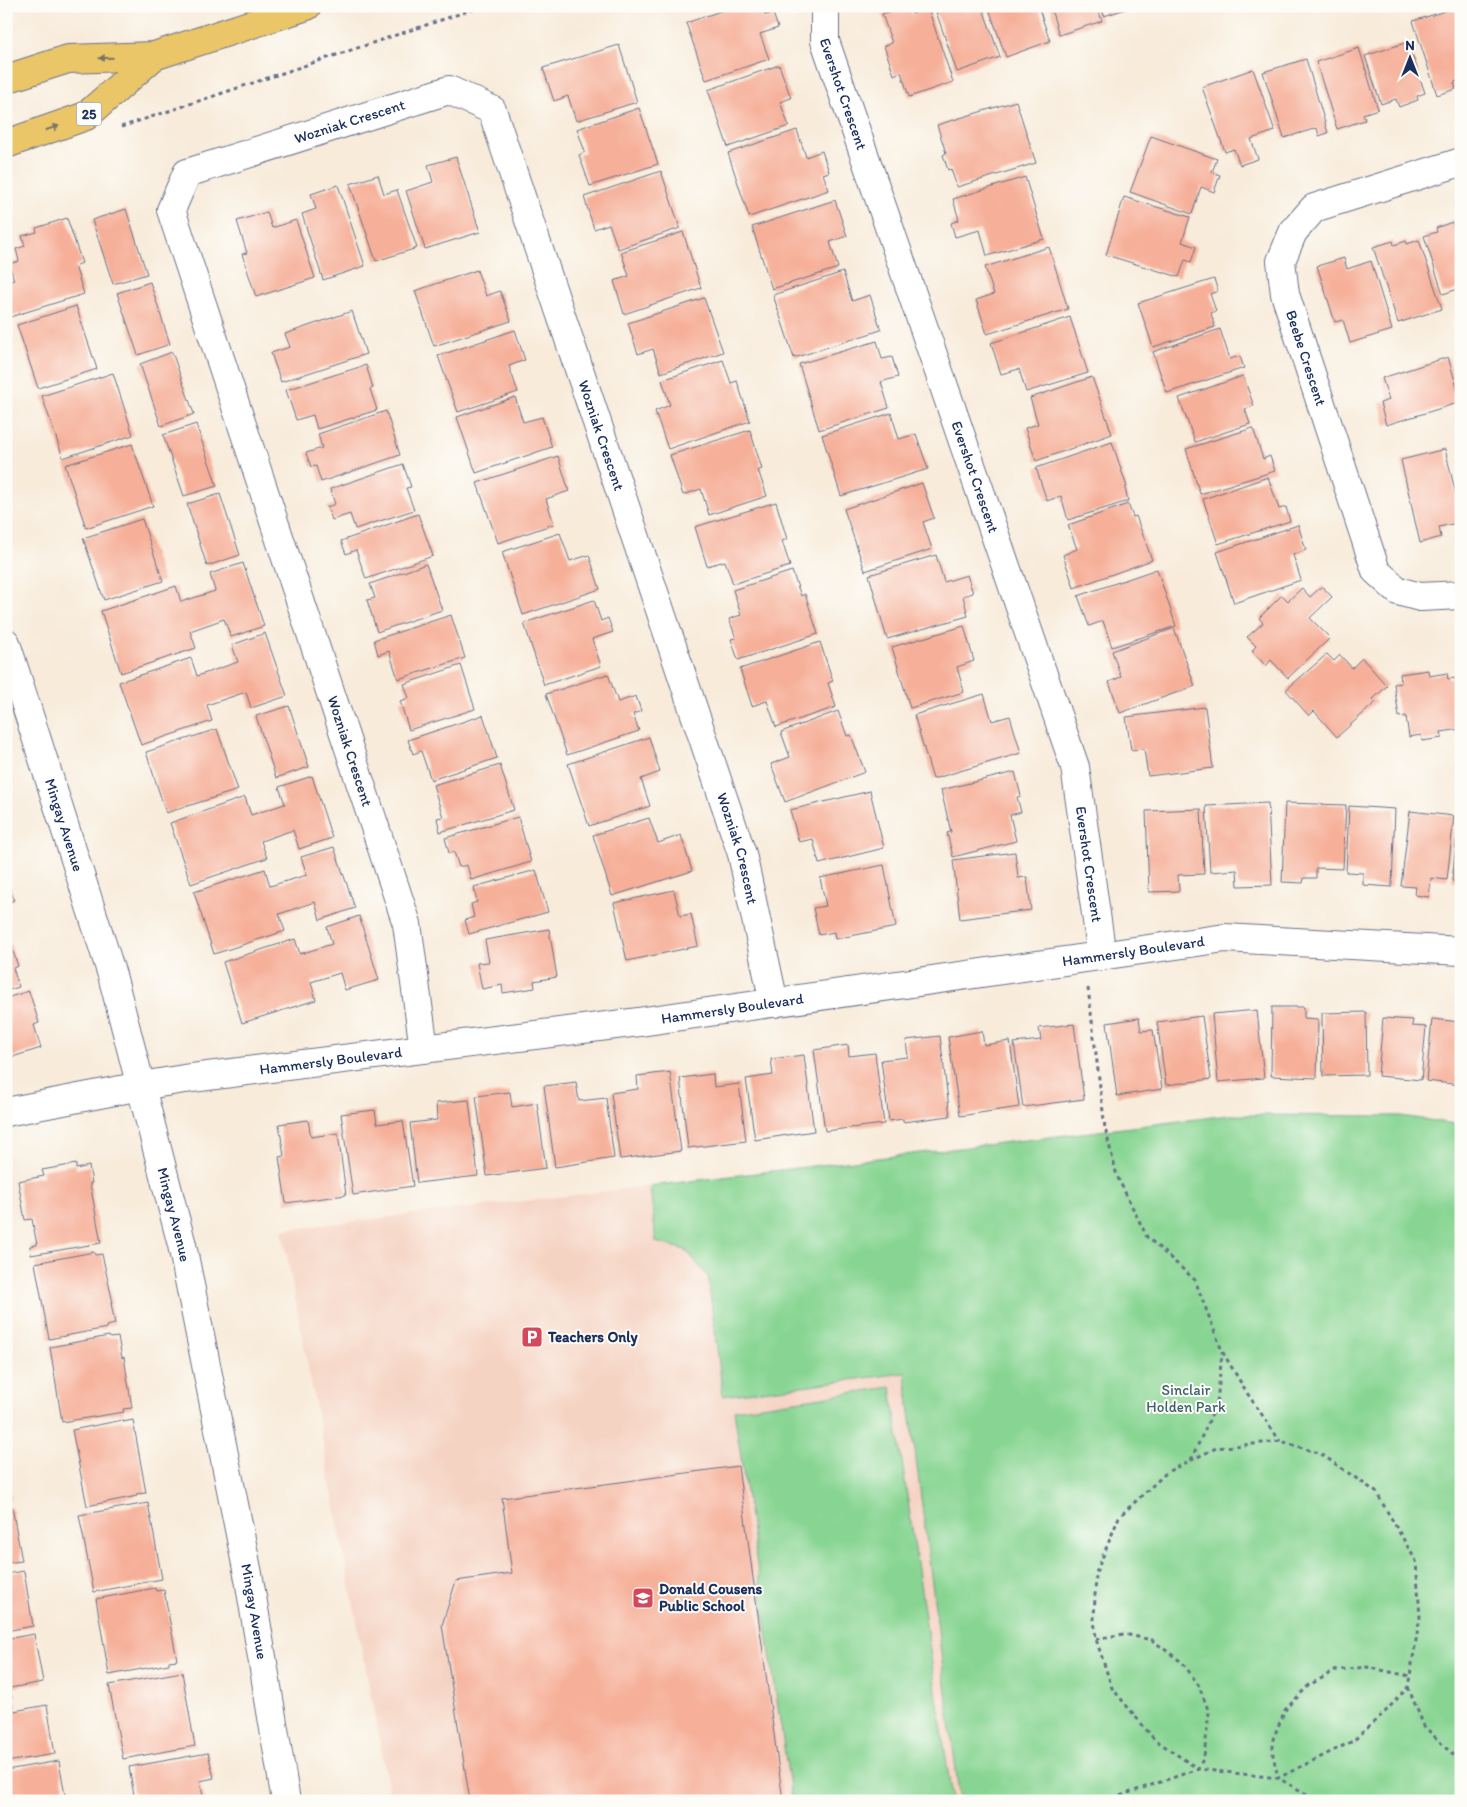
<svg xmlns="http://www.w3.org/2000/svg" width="1467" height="1807" viewBox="0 0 1467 1807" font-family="Itim,sans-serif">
<rect width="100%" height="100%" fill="#fdfcf7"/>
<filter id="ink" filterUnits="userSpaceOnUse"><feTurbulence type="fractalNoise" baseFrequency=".02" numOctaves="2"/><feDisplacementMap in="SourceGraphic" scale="10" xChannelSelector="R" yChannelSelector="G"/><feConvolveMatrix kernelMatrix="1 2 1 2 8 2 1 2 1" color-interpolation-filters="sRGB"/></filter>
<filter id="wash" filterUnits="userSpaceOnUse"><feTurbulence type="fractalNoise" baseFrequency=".0096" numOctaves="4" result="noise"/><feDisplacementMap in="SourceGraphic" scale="20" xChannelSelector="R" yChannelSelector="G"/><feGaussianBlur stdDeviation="1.12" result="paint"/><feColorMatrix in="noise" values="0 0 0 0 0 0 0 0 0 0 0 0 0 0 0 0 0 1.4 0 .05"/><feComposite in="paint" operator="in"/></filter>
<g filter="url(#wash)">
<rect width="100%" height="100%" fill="#f8ebda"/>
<polygon fill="#f5d3c2" points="650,1186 656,1242 686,1250 708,1276 724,1396 905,1373 960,1801 391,1801 282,1230"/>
<g fill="#88d593" stroke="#528278">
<polygon points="1229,1115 1401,1116 1461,1125 1461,1801 960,1801 905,1373 723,1396 708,1277 686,1250 656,1242 650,1186"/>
<polygon points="891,1387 952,1799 940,1801 792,1801 734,1410"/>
</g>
<g id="blocks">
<g fill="#f6b09a">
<polygon points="735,6 762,6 765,15 773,13 778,28 760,34 769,59 706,80 686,23"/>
<polygon points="906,6 909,6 912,14 928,8 953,82 909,97 901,72 894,75 884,46 892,43 882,14"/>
<polygon points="934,6 982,6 1000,57 957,72"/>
<polygon points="988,6 1038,6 1050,41 1006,57"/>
<polygon points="1050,6 1097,6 1102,21 1059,35"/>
<polygon points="1101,6 1132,6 1132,7 1104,16"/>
<polygon points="1455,8 1461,27 1461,80 1454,82 1456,89 1437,95 1413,21"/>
<polygon points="1408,42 1425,93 1417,96 1418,100 1399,107 1396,99 1381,104 1365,56"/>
<polygon points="619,45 637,102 576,121 568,96 554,101 543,68"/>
<polygon points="1359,48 1378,109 1363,114 1365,120 1337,129 1316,62"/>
<polygon points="1306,59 1328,133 1319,136 1317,128 1284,138 1263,72"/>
<polygon points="779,65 791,98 780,102 789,126 728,147 708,90"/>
<polygon points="1253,69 1275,131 1251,139 1258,159 1240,165 1234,149 1225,152 1202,87"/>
<polygon points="1016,101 1036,163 957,187 951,169 948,170 943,155 946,153 937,125"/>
<polygon points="639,108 658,164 590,186 579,155 585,152 577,129"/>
<polygon points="797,130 806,157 822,151 829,172 823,174 829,190 749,217 728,153"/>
<polygon points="1151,136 1217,159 1212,172 1220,175 1214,192 1201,187 1192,214 1130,192"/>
<polygon points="456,157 480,232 425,249 406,191 433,182 428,165"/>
<polygon points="661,171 680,228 618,249 609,224 594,229 584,197"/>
<polygon points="378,175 384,194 397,190 417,248 376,261 350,184"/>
<polygon points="1025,177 1044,239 987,256 980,230 955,237 951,223 959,220 953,199"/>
<polygon points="338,185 365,266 323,280 302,214 316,209 311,194"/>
<polygon points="1124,197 1190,217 1182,242 1196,247 1191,262 1185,260 1179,277 1106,255"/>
<polygon points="835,200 847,236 830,242 838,268 772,289 752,227"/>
<polygon points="126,209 147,274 113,284 92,220"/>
<polygon points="267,212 272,228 296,220 315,278 256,297 242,254 247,253 237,221"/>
<polygon points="67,218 82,263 75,266 84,294 10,317 6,307 6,293 8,293 6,282 14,280 9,264 19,261 16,249 25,246 22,236 37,232 36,228"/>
<polygon points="1452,222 1457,234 1461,233 1461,288 1443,294 1424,236 1437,232 1436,228"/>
<polygon points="683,232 701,288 624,314 614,281 629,276 621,252"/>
<polygon points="1419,240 1442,309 1398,323 1373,247 1393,241 1394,245 1406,241 1407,244"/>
<polygon points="1049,247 1068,309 987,334 976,300 994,294 985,267"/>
<polygon points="1344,258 1347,269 1371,261 1392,330 1350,343 1343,320 1335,322 1317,266"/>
<polygon points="477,270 486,296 500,291 511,321 434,346 415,291"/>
<polygon points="843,272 852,301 870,295 881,330 794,358 773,295"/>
<polygon points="1214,279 1218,291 1210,294 1216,311 1211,313 1215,327 1153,347 1138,303"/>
<polygon points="150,282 170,344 138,355 117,293"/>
<polygon points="704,298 723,352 661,373 653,349 638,354 628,323"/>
<polygon points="76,306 97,369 38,388 17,325"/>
<polygon points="352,311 366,354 281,382 271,353 290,347 285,334"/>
<polygon points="1070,317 1088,373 1026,392 1019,369 1001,374 991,343"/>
<polygon points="1220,329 1230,359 1240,356 1244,368 1167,393 1153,352"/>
<polygon points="515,330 525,360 509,366 518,392 458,412 438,356"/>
<polygon points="877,341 882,359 892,357 898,377 881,382 889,408 819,430 799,364"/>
<polygon points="172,352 194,414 161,426 140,364"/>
<polygon points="1448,357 1461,402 1386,425 1380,403 1389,400 1382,378"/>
<polygon points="723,360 731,383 737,381 750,421 668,449 655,411 670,405 662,380"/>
<polygon points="366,365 373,388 370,389 377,410 317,429 313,415 296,420 286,390"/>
<polygon points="113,373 133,435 63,458 42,396"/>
<polygon points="1243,376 1254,406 1245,409 1250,424 1195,442 1179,398"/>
<polygon points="1092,377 1112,434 1036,461 1025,428 1038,424 1030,398"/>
<polygon points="515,397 523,422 542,417 552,447 476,473 457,417"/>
<polygon points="386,411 400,455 321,482 316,466 311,467 306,453 322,448 318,434"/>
<polygon points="891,413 899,439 916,434 928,469 841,496 822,435"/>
<polygon points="196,424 217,486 184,496 163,435"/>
<polygon points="1253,428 1263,459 1270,456 1275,471 1200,494 1186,449"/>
<polygon points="750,430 762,469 758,470 767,496 709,515 701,489 683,495 670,455"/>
<polygon points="1112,442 1127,487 1125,488 1128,501 1068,520 1061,496 1047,501 1036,468"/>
<polygon points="132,444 153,506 86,528 65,465"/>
<polygon points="1445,449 1461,515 1461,522 1439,527 1441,537 1420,543 1401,460"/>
<polygon points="558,456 569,491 546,499 554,524 498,543 477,483"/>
<polygon points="403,464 411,487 406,488 414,510 355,529 350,514 332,520 327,507 335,504 330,489"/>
<polygon points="1268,477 1279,509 1286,507 1290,521 1218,544 1203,499"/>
<polygon points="922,483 934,518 923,522 932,549 865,571 844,509"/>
<polygon points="220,494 240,555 207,566 187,504"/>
<polygon points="776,502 787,539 782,541 790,566 733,584 725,561 707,566 695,527"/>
<polygon points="1128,504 1133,517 1136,516 1152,560 1074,588 1063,555 1077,549 1068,525"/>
<polygon points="418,514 433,556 366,579 356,550 346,554 341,541"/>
<polygon points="142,519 163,581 104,600 83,538"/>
<polygon points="1298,525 1306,550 1293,555 1301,580 1234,603 1217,552"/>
<polygon points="560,533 570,561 589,555 600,589 523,615 502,552"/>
<polygon points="936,555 944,582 967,575 973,593 963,596 968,616 887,639 869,575"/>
<polygon points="243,563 264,626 231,637 224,619 190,631 196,648 121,673 101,611 176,586 181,602 215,591 210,574"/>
<polygon points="426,564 442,610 377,632 367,600 375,598 370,584"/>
<polygon points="1157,569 1176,626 1112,647 1103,621 1089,626 1078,596"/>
<polygon points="792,571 801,596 805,594 818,634 738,660 731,639 736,638 729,619 741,615 733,590"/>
<polygon points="1322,586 1332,597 1310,618 1330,638 1288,678 1271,660 1266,666 1252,651 1256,646 1247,637 1263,623 1259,618 1282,595 1288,601 1302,588 1310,597"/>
<polygon points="594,600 601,621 608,618 613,632 592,639 601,666 544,685 524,623"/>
<polygon points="451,615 465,658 398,679 389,651 378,655 374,640"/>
<polygon points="964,626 974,661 957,667 964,692 910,708 892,647"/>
<polygon points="1174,628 1195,686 1120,713 1109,682 1121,677 1112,651"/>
<polygon points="265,633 287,696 251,708 246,692 207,705 212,721 141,745 119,682 191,658 197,676 238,662 232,645"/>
<polygon points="820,642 833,681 828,683 836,707 776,727 767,701 752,706 740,669"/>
<polygon points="1327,654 1334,661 1340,655 1352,668 1362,658 1387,686 1373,699 1376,702 1337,737 1314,711 1309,716 1286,690"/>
<polygon points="461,665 475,709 409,730 400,701 409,698 404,684"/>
<polygon points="1428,670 1429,676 1447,673 1448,679 1455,678 1461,710 1461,729 1441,732 1442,738 1422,741 1421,735 1409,737 1406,716 1399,717 1394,684 1401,683 1400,674"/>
<polygon points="608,674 618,702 636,696 641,711 633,714 639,731 567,755 546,694"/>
<polygon points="984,694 992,721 1010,716 1021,753 933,779 914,715"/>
<polygon points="289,706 309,767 276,778 256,716"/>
<polygon points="1205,707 1213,768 1148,776 1144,749 1131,750 1126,717"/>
<polygon points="838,711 847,736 851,735 865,772 785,802 771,764 790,757 781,732"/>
<polygon points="483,715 497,758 431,780 421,751 413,754 408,740"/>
<polygon points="217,729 238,790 166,813 146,752"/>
<polygon points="649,737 660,772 641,779 650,806 589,826 568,764"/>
<polygon points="500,765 514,810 440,832 437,818 443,817 433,785"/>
<polygon points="1015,772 1021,796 1017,797 1021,812 1010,815 1016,841 953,857 947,833 951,832 941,790"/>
<polygon points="312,776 332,838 299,849 293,830 261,841 267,858 191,884 170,823 245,797 251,815 285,804 279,787"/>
<polygon points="870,791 884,848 819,864 813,839 799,842 790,810"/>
<polygon points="1268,803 1272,885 1238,886 1237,870 1210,872 1206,806"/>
<polygon points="1285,803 1346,805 1343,869 1316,868 1316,878 1304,878 1303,883 1282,882"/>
<polygon points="1349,806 1395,809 1392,887 1363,885 1363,873 1346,872"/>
<polygon points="1201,809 1204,874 1178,875 1179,891 1149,892 1146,811"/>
<polygon points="1410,811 1454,816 1447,880 1431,878 1429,897 1415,895 1416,887 1401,886"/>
<polygon points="1459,814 1461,814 1461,882 1452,881"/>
<polygon points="518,817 531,862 471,880 467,865 459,867 454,852 449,853 445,838"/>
<polygon points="649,818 658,843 681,835 692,871 612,896 593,835"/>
<polygon points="334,847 355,908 320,920 315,902 279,914 285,931 214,954 194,892 265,869 270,886 307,875 301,857"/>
<polygon points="1015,852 1018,878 1027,877 1031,910 960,919 953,860"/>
<polygon points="884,865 896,927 835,939 834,932 819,935 813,908 826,906 820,878"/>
<polygon points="536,870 548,912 469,934 465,920 474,917 471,904 477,902 474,887"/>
<polygon points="6,877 14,900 6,903"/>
<polygon points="674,890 680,916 691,914 698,946 627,961 614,903"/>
<polygon points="359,916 379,980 345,990 340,973 311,982 316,1000 242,1023 223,962 295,939 300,954 332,944 327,927"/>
<polygon points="549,929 557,977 534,981 535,988 503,993 502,985 482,989 477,963 489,962 485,940"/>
<polygon points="7,934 18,966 13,968 19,987 6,991"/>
<polygon points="29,991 39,1023 34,1025 41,1048 6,1059 6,998"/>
<polygon points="1272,1007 1304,1007 1304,1018 1318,1019 1317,1078 1271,1076"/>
<polygon points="1257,1010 1264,1078 1218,1082 1212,1014"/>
<polygon points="1366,1012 1367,1075 1323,1076 1322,1013"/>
<polygon points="1202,1016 1211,1079 1166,1085 1157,1022"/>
<polygon points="1139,1018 1141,1031 1153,1030 1162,1089 1117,1096 1107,1023"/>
<polygon points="1383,1018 1413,1020 1412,1026 1426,1027 1421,1080 1378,1076"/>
<polygon points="1432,1019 1461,1022 1461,1085 1426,1081"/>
<polygon points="1074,1024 1084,1099 1023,1107 1014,1043 1041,1040 1039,1028"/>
<polygon points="982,1031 984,1045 1010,1041 1019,1107 960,1116 948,1037"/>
<polygon points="940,1036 950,1116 903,1122 903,1119 889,1121 881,1060 908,1057 906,1040"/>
<polygon points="848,1045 849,1056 875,1053 884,1124 825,1131 814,1050"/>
<polygon points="804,1055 814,1131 755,1140 746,1079 773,1075 771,1059"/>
<polygon points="670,1072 681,1151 620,1159 611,1093 638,1089 637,1076"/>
<polygon points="713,1074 714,1087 739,1084 746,1141 688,1148 680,1078"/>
<polygon points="576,1082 579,1101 606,1098 614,1158 555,1167 544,1086"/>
<polygon points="510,1092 512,1107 537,1103 546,1168 487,1176 476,1096"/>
<polygon points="469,1100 478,1176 417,1183 410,1123 437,1120 436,1103"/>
<polygon points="375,1110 377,1124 403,1121 413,1186 353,1195 341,1114"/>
<polygon points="308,1120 311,1137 338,1133 346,1195 286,1203 279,1157 284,1156 279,1124"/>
<polygon points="76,1164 76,1169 89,1166 92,1183 90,1183 101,1243 31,1255 30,1246 37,1245 32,1219 25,1220 18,1181 44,1176 42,1170"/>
<polygon points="94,1252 95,1255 102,1254 113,1303 111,1303 115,1324 106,1326 107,1328 49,1339 35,1263"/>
<polygon points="109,1336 110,1338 118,1337 122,1358 124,1357 132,1408 123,1409 124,1412 62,1422 50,1347"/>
<polygon points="123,1420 123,1422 133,1420 146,1493 136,1494 137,1496 87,1506 72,1430"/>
<polygon points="738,1466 783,1801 470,1801 442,1625 456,1581 512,1573 502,1498"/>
<polygon points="6,1478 11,1498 6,1499"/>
<polygon points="148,1503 162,1579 94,1592 79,1515"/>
<polygon points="12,1507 22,1561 6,1563 6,1508"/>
<polygon points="24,1571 33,1626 6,1631 6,1574"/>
<polygon points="155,1588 156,1591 164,1590 177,1660 169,1661 169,1664 109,1675 96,1599"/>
<polygon points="34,1634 43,1682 10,1688 12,1698 6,1699 6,1639"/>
<polygon points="182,1672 195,1746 123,1759 109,1685"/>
<polygon points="12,1701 14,1711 47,1705 55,1754 6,1762 6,1702"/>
<polygon points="208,1753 214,1778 200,1781 204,1801 135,1801 129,1767"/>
<polygon points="59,1761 66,1801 6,1801 6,1770"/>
</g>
</g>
</g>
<g filter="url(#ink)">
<use href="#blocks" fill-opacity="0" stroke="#687189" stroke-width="1"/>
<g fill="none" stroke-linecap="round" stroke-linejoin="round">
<g stroke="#687189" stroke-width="30">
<g id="minor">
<path id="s1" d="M 825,6 L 825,41 L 1075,767 L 1102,956"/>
<path id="s2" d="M 1461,162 L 1314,208 L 1293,232 L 1281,261 L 1285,294 L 1376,571 L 1398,591 L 1420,597 L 1461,595"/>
<path id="s3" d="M 424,1049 L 407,924 L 171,210 L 187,173 L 449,90 L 492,110 L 742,854 L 774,1003"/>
<path id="s4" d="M 6,1112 L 141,1086 L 184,1079 L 639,1022 L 1225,938 L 1461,951"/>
</g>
</g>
<g stroke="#687189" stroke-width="30">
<g id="tertiary">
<path id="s5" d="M 6,643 L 112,975 L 182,1245 L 249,1579 L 286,1801"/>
</g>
</g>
<g stroke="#687189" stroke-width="30">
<g id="primary">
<polyline points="6,79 68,59 154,56 307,6"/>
<polyline points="6,144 86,116 154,56"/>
</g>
</g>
<g stroke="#687189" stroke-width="3" stroke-dasharray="4 4" stroke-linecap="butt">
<polyline points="121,127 483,6"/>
<polyline points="1088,988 1105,1128 1117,1176 1147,1237 1195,1280 1222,1351 1247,1393 1280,1441"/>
<polyline points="1191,1460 1217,1403 1222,1352"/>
<polyline points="1096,1639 1124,1634 1152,1640 1183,1663 1199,1686 1209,1712 1204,1757 1198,1769 1154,1739 1112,1688 1096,1639 1094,1619 1096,1573 1119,1517 1167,1472 1216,1448 1281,1441 1321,1454 1376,1492 1416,1561 1420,1617 1408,1687 1385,1712 1353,1741 1278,1778 1273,1755 1273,1739 1285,1710 1309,1685 1337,1670 1367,1667 1409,1676"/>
<polyline points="1408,1687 1424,1726 1461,1763"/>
<polyline points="1105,1801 1198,1769 1278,1778 1319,1801"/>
</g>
<use href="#minor" stroke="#fff" stroke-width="28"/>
<use href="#tertiary" stroke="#fff" stroke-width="28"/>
<use href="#primary" stroke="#ebc669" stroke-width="28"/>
</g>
<defs><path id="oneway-solid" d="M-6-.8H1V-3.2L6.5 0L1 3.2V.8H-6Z" transform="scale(1.25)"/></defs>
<g fill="#797363">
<use href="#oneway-solid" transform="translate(106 58) rotate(178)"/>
<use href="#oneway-solid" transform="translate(52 128) rotate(-19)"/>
</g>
</g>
<defs>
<g id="parking-square" transform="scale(1.125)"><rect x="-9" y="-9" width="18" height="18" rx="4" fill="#d1495b" stroke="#fdfcf7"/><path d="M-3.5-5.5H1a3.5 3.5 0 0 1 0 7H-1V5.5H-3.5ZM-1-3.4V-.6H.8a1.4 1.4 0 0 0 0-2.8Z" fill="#fff"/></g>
<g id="school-square" transform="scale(1.125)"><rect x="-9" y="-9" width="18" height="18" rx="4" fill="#d1495b" stroke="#fdfcf7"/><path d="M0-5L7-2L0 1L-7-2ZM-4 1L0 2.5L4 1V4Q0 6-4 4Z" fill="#fff"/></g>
</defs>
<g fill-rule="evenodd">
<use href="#parking-square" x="532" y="1337"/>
<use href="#school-square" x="643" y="1598"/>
</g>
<g text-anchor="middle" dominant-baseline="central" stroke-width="4" stroke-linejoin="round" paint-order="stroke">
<rect fill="#fdfcf7" stroke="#5f6c8c" stroke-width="1" x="76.5" y="102.5" width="25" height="23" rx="4"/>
<g font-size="14" font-weight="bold" fill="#1b2f5e">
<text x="89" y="114">25</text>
</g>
<g font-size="15" fill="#1b2f5e" stroke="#fdfcf7">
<text stroke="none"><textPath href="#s1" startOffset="91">Evershot Crescent</textPath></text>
<text stroke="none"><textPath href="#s3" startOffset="1089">Wozniak Crescent</textPath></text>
<text stroke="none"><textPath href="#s2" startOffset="318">Beebe Crescent</textPath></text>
<text stroke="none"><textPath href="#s3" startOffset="1584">Wozniak Crescent</textPath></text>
<text stroke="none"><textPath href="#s1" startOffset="496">Evershot Crescent</textPath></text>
<text transform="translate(350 751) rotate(72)">Wozniak Crescent</text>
<text stroke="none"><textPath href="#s5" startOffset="191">Mingay Avenue</textPath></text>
<text stroke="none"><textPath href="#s3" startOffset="2019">Wozniak Crescent</textPath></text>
<text stroke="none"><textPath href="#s1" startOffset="901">Evershot Crescent</textPath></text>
<text stroke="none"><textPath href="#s4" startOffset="1139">Hammersly Boulevard</textPath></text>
<text stroke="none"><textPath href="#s4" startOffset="734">Hammersly Boulevard</textPath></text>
<text stroke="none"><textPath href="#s4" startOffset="329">Hammersly Boulevard</textPath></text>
<text stroke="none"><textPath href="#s5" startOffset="596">Mingay Avenue</textPath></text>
<text stroke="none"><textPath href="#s5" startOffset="1001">Mingay Avenue</textPath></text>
</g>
<g font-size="15" font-weight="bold" fill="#1b2f5e" stroke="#fdfcf7" text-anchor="start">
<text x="548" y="1337">Teachers Only</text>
<text x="659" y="1589">Donald Cousens<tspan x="659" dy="17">Public School</tspan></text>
</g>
<g font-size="15" fill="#3c616e" stroke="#fdfcf7">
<text x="1186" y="1390">Sinclair<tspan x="1186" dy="17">Holden Park</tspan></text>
</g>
</g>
<rect width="1467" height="1807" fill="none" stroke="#fdfcf7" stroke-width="25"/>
<g transform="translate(1410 58)" stroke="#fdfcf7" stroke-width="4" paint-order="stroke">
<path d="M0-4L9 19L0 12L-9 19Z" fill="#1b2f5e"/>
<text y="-8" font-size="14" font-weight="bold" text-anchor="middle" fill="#1b2f5e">N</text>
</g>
</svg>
